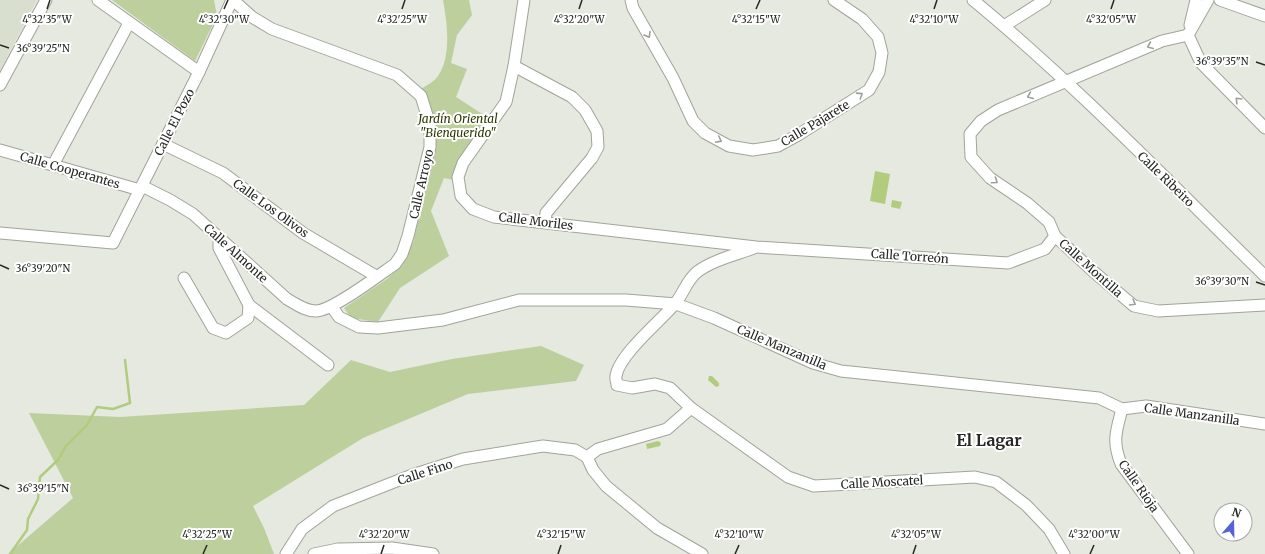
<svg xmlns="http://www.w3.org/2000/svg" width="1265" height="554" viewBox="0 0 1265 554" font-family="Merriweather,serif">
<rect width="100%" height="100%" fill="#e5e9e0"/>
<polygon fill="#d9dfcf" points="0,0 37,0 0,70"/>
<g fill="#bdcf9d">
<polygon points="112,0 214,0 217,16 195,61"/>
<path d="M 443,0 L 469,0 L 472,15 L 457,35 L 451,63 L 467,69 L 456,97 L 490,119 L 454,180 L 444,178 L 431,211 L 449,256 L 400,288 L 378,322 L 351,318 L 344,308 L 387,279 L 402,264 L 413,242 L 435,153 L 434,116 L 421,89 C 427,85 435,81 438,76 C 452,55 447,22 443,0 Z"/>
<polygon points="541,346 584,365 576,381 468,394 363,438 253,506 264,528 274,554 8,554 73,498 29,413 120,417 304,405 351,360 390,372 452,359"/>
</g>
<g fill="#b2cc7e">
<polygon points="875,171 890,174 885,204 870,201"/>
<polygon points="892,200 902,202 900,209 891,207"/>
<polygon points="709,376 712,376 719,383 719,386 716,387 708,380"/>
<polygon points="658,441 661,443 660,446 647,449 646,444"/>
</g>
<g fill="none" stroke-linecap="round" stroke-linejoin="round">
<polyline stroke="#b2cc7e" stroke-width="2.5" points="10,554 27,530 28,519 38,499 40,477 58,460 66,446 87,425 97,407 113,409 130,403 125,360"/>
<g stroke="#a0a49b" stroke-width="13">
<g id="minor">
<polyline points="98,0 199,72"/>
<polyline points="524,0 514,66 506,102 463,163 458,177 461,196 473,209 494,217 756,247 1008,263 1045,249 1055,236"/>
<polyline points="631,0 633,8 673,78 693,121 705,133 729,146 753,150 778,146 798,135 869,90 879,72 882,53 878,37 862,19 834,0"/>
<path d="M 973,0 C 1076,85 1169,182 1265,276"/>
<polyline points="1220,0 1265,16"/>
<polyline points="1190,25 1196,0"/>
<polyline points="1004,26 1045,0"/>
<polyline points="1188,35 1162,41 998,110 981,121 970,134 971,157 990,178 1027,203 1049,222 1055,236 1095,273 1134,306 1158,311 1265,305"/>
<polyline points="1188,35 1201,63 1265,128"/>
<polyline points="1188,35 1208,0"/>
<polyline points="514,66 572,97 585,110 597,131 598,147 592,158 546,213 545,222"/>
<polyline points="0,85 46,0"/>
<polyline points="163,144 223,173 303,233 376,276"/>
<polyline points="0,150 140,190"/>
<polyline points="53,165 129,23"/>
<path d="M 142,186 L 170,200 L 193,214 L 287,299 C 296,304 305,311 316,311 C 332,311 379,275 395,264 L 402,254 L 408,236 L 430,147 L 430,125 L 421,96 L 397,75 L 272,29 L 252,17 L 233,0"/>
<polyline points="0,233 113,243 199,72 232,0"/>
<polyline points="219,238 219,248 249,305 328,365"/>
<polyline points="184,278 213,328 226,333 248,318 249,305"/>
<polyline points="332,307 339,317 359,327 378,328 443,320 519,300 626,300 676,304 714,318 813,363 841,371 1099,398 1122,409 1146,406 1265,424"/>
<polyline points="691,408 788,477 814,486 975,477 996,482 1026,505 1049,529 1064,554"/>
<path d="M 1122,409 C 1116,432 1112,441 1121,464 L 1188,554"/>
<path d="M 587,457 L 598,449 L 667,429 L 691,408 L 670,388 L 655,384 L 632,388 L 617,385 C 617,382 615,378 616,376 C 619,355 660,321 674,305 C 683,295 686,281 697,272 C 713,260 735,255 754,248"/>
<polyline points="587,457 593,470 606,486 657,528 702,554"/>
<polyline points="286,554 302,529 333,506 412,475 463,459 543,446 575,450 587,457"/>
<polyline points="314,554 338,549 392,548 433,554"/>
</g>
</g>
<use href="#minor" stroke="#fff" stroke-width="11"/>
</g>
<defs><path id="oneway-chevron" d="M-2-3.5L2.5 0L-2 3.5" fill="none" stroke-width="1.6" stroke-linecap="round" stroke-linejoin="round"/></defs>
<g stroke="#9e9e9d">
<use href="#oneway-chevron" transform="translate(648 35) rotate(60)"/>
<use href="#oneway-chevron" transform="translate(1150 46) rotate(157)"/>
<use href="#oneway-chevron" transform="translate(860 95) rotate(-33)"/>
<use href="#oneway-chevron" transform="translate(1030 96) rotate(157)"/>
<use href="#oneway-chevron" transform="translate(1238 100) rotate(-134)"/>
<use href="#oneway-chevron" transform="translate(719 140) rotate(27)"/>
<use href="#oneway-chevron" transform="translate(995 181) rotate(35)"/>
<use href="#oneway-chevron" transform="translate(1133 303) rotate(30)"/>
</g>
<path fill="none" stroke="#272825" stroke-width="1.5" d="M 47,9 L 50,0M 224,9 L 228,0M 402,9 L 405,0M 579,9 L 582,0M 756,9 L 760,0M 934,9 L 937,0M 1111,9 L 1114,0M 0,45 L 9,48M 1256,62 L 1265,65M 0,265 L 9,269M 1256,282 L 1265,285M 0,485 L 9,489M 203,554 L 207,545M 381,554 L 384,545M 558,554 L 561,545M 735,554 L 739,545M 913,554 L 916,545M 1090,554 L 1094,545"/>
<g text-anchor="middle" dominant-baseline="central" stroke-width="4" stroke-linejoin="round" paint-order="stroke">
<g font-size="12" font-style="italic" fill="#2b3900" stroke="#fff">
<text x="458" y="118">Jardín Oriental<tspan x="458" dy="14">"Bienquerido"</tspan></text>
</g>
<g font-size="12" fill="#272825" stroke="#fff">
<text transform="translate(174 122) rotate(-63)">Calle El Pozo</text>
<text transform="translate(815 123) rotate(-31)">Calle Pajarete</text>
<text transform="translate(70 170) rotate(16)">Calle Cooperantes</text>
<text transform="translate(1166 179) rotate(44)">Calle Ribeiro</text>
<text transform="translate(421 184) rotate(-77)">Calle Arroyo</text>
<text transform="translate(271 208) rotate(36)">Calle Los Olivos</text>
<text transform="translate(536 221) rotate(7)">Calle Moriles</text>
<text transform="translate(236 253) rotate(42)">Calle Almonte</text>
<text transform="translate(910 256) rotate(4)">Calle Torreón</text>
<text transform="translate(1091 268) rotate(42)">Calle Montilla</text>
<text transform="translate(782 347) rotate(23)">Calle Manzanilla</text>
<text transform="translate(1192 414) rotate(8)">Calle Manzanilla</text>
<text transform="translate(425 472) rotate(-18)">Calle Fino</text>
<text transform="translate(882 482) rotate(-3)">Calle Moscatel</text>
<text transform="translate(1139 486) rotate(55)">Calle Rioja</text>
</g>
<g font-size="16" font-weight="bold" fill="#272825" stroke="#fff">
<text x="989" y="440">El Lagar</text>
</g>
</g>
<g font-size="10" text-anchor="middle" fill="#272825" stroke="#fff" stroke-width="4" stroke-linejoin="round" paint-order="stroke">
<text x="224" y="23">4°32'30"W</text>
<text x="402" y="23">4°32'25"W</text>
<text x="579" y="23">4°32'20"W</text>
<text x="756" y="23">4°32'15"W</text>
<text x="934" y="23">4°32'10"W</text>
<text x="1111" y="23">4°32'05"W</text>
<text x="47" y="23">4°32'35"W</text>
<text x="43" y="52">36°39'25"N</text>
<text x="1222" y="65">36°39'35"N</text>
<text x="43" y="272">36°39'20"N</text>
<text x="1222" y="285">36°39'30"N</text>
<text x="43" y="492">36°39'15"N</text>
<text x="207" y="538">4°32'25"W</text>
<text x="384" y="538">4°32'20"W</text>
<text x="561" y="538">4°32'15"W</text>
<text x="739" y="538">4°32'10"W</text>
<text x="916" y="538">4°32'05"W</text>
<text x="1094" y="538">4°32'00"W</text>
</g>
<g transform="translate(1233 522) rotate(20)"><circle r="19" fill="#ffffff" stroke="#a9a9a8"/>
<path d="M0-3L7 15L0 10L-7 15Z" fill="#5562d9"/>
<text y="-6" font-size="11" font-weight="bold" text-anchor="middle" fill="#272825">N</text>
</g>
</svg>
